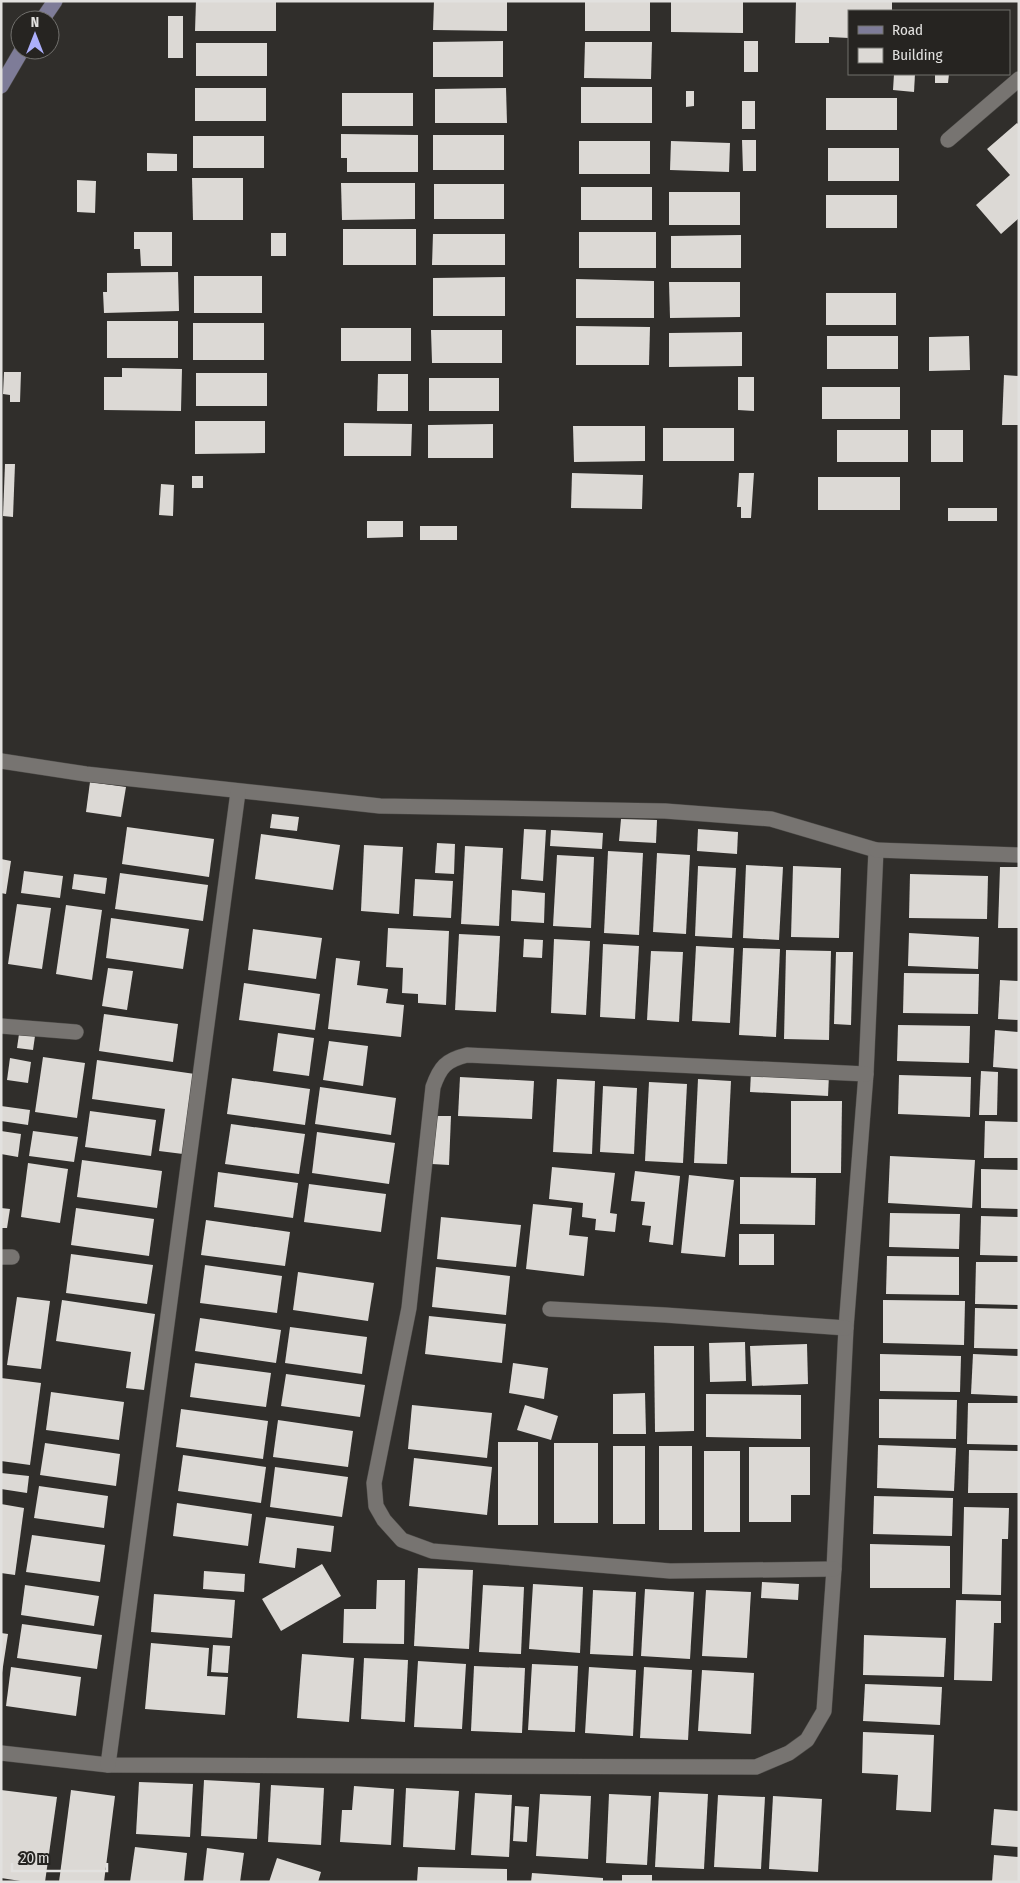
<svg xmlns="http://www.w3.org/2000/svg" width="1020" height="1883" viewBox="0 0 1020 1883" font-family="'Fira Sans Condensed',sans-serif">
<rect width="100%" height="100%" fill="#302e2b"/>
<g fill="#dcd9d5">
<polygon points="196,1 276,1 276,31 195,31"/>
<polygon points="434,1 507,1 507,31 433,30"/>
<rect x="585" y="1" width="65" height="30"/>
<polygon points="671,1 743,1 743,33 671,32"/>
<polygon points="796,1 892,1 892,11 849,11 849,38 829,37 829,43 795,43"/>
<rect x="168" y="16" width="15" height="42"/>
<polygon points="503,41 503,77 433,77 433,42"/>
<rect x="744" y="41" width="14" height="31"/>
<polygon points="585,42 652,42 651,79 584,78"/>
<rect x="196" y="43" width="71" height="33"/>
<polygon points="894,74 915,74 914,92 893,90"/>
<polygon points="935,74 949,74 948,83 935,83"/>
<rect x="581" y="87" width="71" height="36"/>
<rect x="195" y="88" width="71" height="33"/>
<polygon points="506,88 507,123 435,123 435,89"/>
<polygon points="686,91 694,91 694,106 686,107"/>
<rect x="342" y="93" width="71" height="33"/>
<rect x="826" y="98" width="71" height="32"/>
<rect x="742" y="101" width="13" height="28"/>
<polygon points="1017,123 1019,125 1019,218 1001,234 976,205 1010,175 987,149"/>
<polygon points="341,134 418,135 418,172 347,172 347,158 341,158"/>
<rect x="433" y="135" width="71" height="35"/>
<rect x="193" y="136" width="71" height="32"/>
<polygon points="742,140 756,140 756,171 743,171"/>
<rect x="579" y="141" width="71" height="33"/>
<polygon points="671,141 730,143 729,172 670,170"/>
<rect x="828" y="148" width="71" height="33"/>
<polygon points="147,153 177,154 177,171 147,171"/>
<polygon points="192,178 243,178 243,220 193,220"/>
<polygon points="77,180 96,181 95,213 77,212"/>
<polygon points="341,183 415,183 415,219 342,220"/>
<rect x="434" y="184" width="70" height="35"/>
<rect x="581" y="187" width="71" height="33"/>
<rect x="669" y="192" width="71" height="33"/>
<rect x="826" y="195" width="71" height="33"/>
<rect x="343" y="229" width="73" height="36"/>
<polygon points="134,232 172,232 172,266 141,266 140,249 134,249"/>
<rect x="579" y="232" width="77" height="36"/>
<rect x="271" y="233" width="15" height="23"/>
<polygon points="433,234 505,234 505,265 432,265"/>
<polygon points="741,235 741,268 671,268 671,236"/>
<polygon points="178,272 179,311 104,313 103,292 107,292 107,273"/>
<rect x="194" y="276" width="68" height="37"/>
<polygon points="505,277 505,316 433,316 433,278"/>
<polygon points="576,279 654,281 654,318 576,318"/>
<polygon points="669,282 740,282 740,317 670,318"/>
<rect x="826" y="293" width="70" height="32"/>
<rect x="107" y="321" width="71" height="37"/>
<rect x="193" y="323" width="71" height="37"/>
<polygon points="576,326 650,327 649,365 576,365"/>
<rect x="341" y="328" width="70" height="33"/>
<polygon points="431,330 502,330 502,363 432,363"/>
<polygon points="742,332 742,366 669,367 669,333"/>
<rect x="827" y="336" width="71" height="33"/>
<polygon points="969,336 970,370 929,371 929,337"/>
<polygon points="122,368 182,369 181,411 104,410 104,377 122,377"/>
<polygon points="4,372 21,372 20,402 10,402 10,395 3,394"/>
<rect x="196" y="373" width="71" height="33"/>
<polygon points="378,374 408,374 408,411 377,411"/>
<polygon points="1004,375 1019,376 1019,425 1002,425"/>
<polygon points="738,377 754,377 754,411 738,410"/>
<rect x="429" y="378" width="70" height="33"/>
<rect x="822" y="387" width="78" height="32"/>
<polygon points="195,421 265,421 265,453 195,454"/>
<polygon points="344,423 412,424 411,456 344,456"/>
<polygon points="493,424 493,458 428,458 428,425"/>
<polygon points="573,426 645,426 645,461 574,462"/>
<rect x="663" y="428" width="71" height="33"/>
<rect x="837" y="430" width="71" height="32"/>
<rect x="931" y="430" width="32" height="32"/>
<polygon points="5,464 15,464 13,517 3,516"/>
<polygon points="572,473 643,475 642,509 571,508"/>
<polygon points="739,473 754,473 751,518 741,518 741,507 737,507"/>
<rect x="192" y="476" width="11" height="12"/>
<rect x="818" y="477" width="82" height="33"/>
<polygon points="161,484 174,485 173,516 159,515"/>
<rect x="948" y="508" width="49" height="13"/>
<polygon points="367,521 403,521 403,537 367,538"/>
<rect x="420" y="526" width="37" height="14"/>
<polygon points="90,782 126,787 121,817 86,812"/>
<polygon points="272,814 299,817 297,831 270,828"/>
<polygon points="621,819 657,820 656,843 619,841"/>
<polygon points="127,827 214,839 209,877 122,864"/>
<polygon points="524,829 546,830 543,881 521,879"/>
<polygon points="698,829 738,832 737,854 697,851"/>
<polygon points="551,830 603,833 602,849 550,846"/>
<polygon points="261,834 340,845 333,890 255,879"/>
<polygon points="437,843 455,844 454,874 435,873"/>
<polygon points="364,845 403,847 399,914 361,911"/>
<polygon points="465,846 503,848 499,926 461,924"/>
<polygon points="608,851 643,853 639,935 604,933"/>
<polygon points="657,853 690,855 686,934 653,932"/>
<polygon points="557,855 594,857 591,928 553,926"/>
<polygon points="1,859 11,861 6,894 1,893"/>
<polygon points="746,865 783,867 779,940 743,938"/>
<polygon points="698,866 736,868 732,938 695,936"/>
<polygon points="793,866 841,868 839,938 791,937"/>
<polygon points="1000,867 1019,867 1019,928 998,928"/>
<polygon points="24,871 63,876 60,898 21,893"/>
<polygon points="120,873 208,885 203,921 115,909"/>
<polygon points="74,874 107,878 105,894 72,889"/>
<polygon points="910,874 988,876 987,919 909,918"/>
<polygon points="415,879 453,881 451,918 413,916"/>
<polygon points="512,890 545,893 544,923 511,921"/>
<polygon points="17,904 51,908 42,969 8,964"/>
<polygon points="66,905 102,910 92,980 56,974"/>
<polygon points="111,918 189,929 183,969 106,958"/>
<polygon points="388,928 449,931 446,1005 418,1003 418,994 402,993 403,968 386,967"/>
<polygon points="253,929 322,938 316,979 248,970"/>
<polygon points="909,933 979,937 978,969 908,966"/>
<polygon points="459,934 500,936 496,1012 455,1010"/>
<polygon points="524,939 543,940 542,958 523,957"/>
<polygon points="554,939 590,941 586,1015 551,1013"/>
<polygon points="603,944 639,946 635,1019 600,1017"/>
<polygon points="696,946 734,948 730,1023 692,1021"/>
<polygon points="743,948 780,949 776,1037 739,1035"/>
<polygon points="786,950 831,951 829,1040 784,1039"/>
<polygon points="651,951 683,952 679,1022 647,1020"/>
<polygon points="836,952 853,952 851,1025 834,1024"/>
<polygon points="336,958 360,961 357,985 388,989 386,1003 404,1005 401,1037 328,1029"/>
<polygon points="108,968 133,971 127,1010 102,1006"/>
<polygon points="904,973 979,974 978,1014 903,1013"/>
<polygon points="1000,980 1019,981 1019,1020 998,1019"/>
<polygon points="244,983 320,994 315,1030 239,1020"/>
<polygon points="104,1014 178,1024 173,1062 99,1051"/>
<polygon points="898,1025 970,1026 969,1063 897,1061"/>
<polygon points="995,1030 1019,1032 1019,1069 993,1067"/>
<polygon points="278,1033 314,1038 309,1076 273,1071"/>
<polygon points="19,1034 35,1036 33,1050 17,1048"/>
<polygon points="329,1041 368,1046 363,1086 323,1080"/>
<polygon points="43,1057 85,1063 77,1118 35,1112"/>
<polygon points="10,1058 31,1062 28,1083 7,1080"/>
<polygon points="97,1060 195,1074 183,1154 159,1151 165,1109 92,1099"/>
<polygon points="981,1071 998,1072 997,1115 979,1115"/>
<polygon points="751,1072 829,1075 828,1096 750,1092"/>
<polygon points="899,1075 971,1077 970,1117 898,1114"/>
<polygon points="460,1077 534,1081 532,1119 458,1116"/>
<polygon points="232,1078 310,1089 305,1125 227,1114"/>
<polygon points="557,1079 595,1081 592,1154 553,1152"/>
<polygon points="698,1079 731,1081 727,1164 694,1163"/>
<polygon points="649,1082 687,1084 683,1163 645,1161"/>
<polygon points="603,1086 637,1088 634,1154 600,1152"/>
<polygon points="320,1087 396,1098 391,1135 315,1124"/>
<polygon points="791,1101 842,1101 841,1173 791,1173"/>
<polygon points="1,1106 30,1110 28,1125 1,1121"/>
<polygon points="90,1111 156,1120 151,1156 85,1147"/>
<polygon points="435,1116 451,1116 449,1165 432,1164"/>
<polygon points="985,1121 1019,1122 1019,1158 984,1158"/>
<polygon points="231,1124 305,1134 299,1174 225,1164"/>
<polygon points="1,1131 21,1134 18,1157 1,1154"/>
<polygon points="33,1131 78,1137 74,1162 29,1156"/>
<polygon points="317,1132 395,1143 389,1184 312,1173"/>
<polygon points="890,1156 975,1160 972,1208 888,1203"/>
<polygon points="82,1160 162,1171 157,1208 77,1197"/>
<polygon points="28,1163 68,1169 60,1223 21,1217"/>
<polygon points="552,1167 615,1173 610,1213 617,1214 615,1232 595,1230 596,1219 582,1217 583,1203 549,1199"/>
<polygon points="981,1169 1019,1170 1019,1209 981,1208"/>
<polygon points="635,1171 680,1176 673,1245 649,1242 651,1226 642,1225 645,1202 631,1201"/>
<polygon points="218,1172 298,1183 293,1218 214,1207"/>
<polygon points="689,1175 734,1180 725,1257 681,1253"/>
<polygon points="740,1177 816,1178 815,1225 740,1224"/>
<polygon points="309,1184 386,1194 381,1232 304,1222"/>
<polygon points="533,1204 572,1208 569,1235 588,1237 584,1276 526,1269"/>
<polygon points="1,1208 10,1209 7,1228 1,1228"/>
<polygon points="76,1208 154,1219 149,1256 71,1245"/>
<polygon points="890,1213 960,1214 959,1249 889,1247"/>
<polygon points="981,1216 1019,1217 1019,1256 980,1255"/>
<polygon points="441,1217 521,1225 516,1267 437,1259"/>
<polygon points="206,1220 290,1232 285,1266 201,1255"/>
<rect x="739" y="1234" width="35" height="31"/>
<polygon points="71,1254 153,1265 147,1304 66,1293"/>
<polygon points="887,1256 959,1257 959,1295 886,1294"/>
<polygon points="976,1262 1019,1262 1019,1305 975,1304"/>
<polygon points="205,1265 282,1276 277,1313 200,1303"/>
<polygon points="436,1267 510,1276 506,1315 432,1307"/>
<polygon points="298,1272 374,1283 368,1321 293,1310"/>
<polygon points="17,1297 50,1301 41,1369 7,1365"/>
<polygon points="62,1300 155,1314 144,1390 126,1388 131,1352 56,1341"/>
<polygon points="883,1300 965,1301 964,1345 883,1343"/>
<polygon points="975,1308 1019,1309 1019,1349 974,1348"/>
<polygon points="429,1316 506,1324 502,1363 425,1354"/>
<polygon points="200,1318 281,1330 276,1363 195,1351"/>
<polygon points="290,1327 367,1337 362,1374 285,1363"/>
<polygon points="745,1342 746,1381 710,1382 709,1343"/>
<polygon points="807,1344 808,1384 752,1386 750,1346"/>
<polygon points="654,1346 694,1346 694,1431 655,1432"/>
<polygon points="880,1354 961,1356 960,1392 880,1391"/>
<polygon points="973,1354 1019,1356 1019,1396 971,1394"/>
<polygon points="195,1363 271,1373 266,1407 190,1397"/>
<polygon points="513,1363 548,1368 544,1399 509,1393"/>
<polygon points="286,1374 365,1385 360,1417 281,1406"/>
<polygon points="1,1378 41,1383 30,1465 1,1461"/>
<polygon points="51,1392 124,1402 119,1440 46,1430"/>
<polygon points="645,1393 646,1434 613,1434 613,1394"/>
<polygon points="706,1394 801,1395 801,1439 706,1437"/>
<polygon points="879,1399 957,1400 956,1439 879,1438"/>
<polygon points="968,1403 1019,1403 1019,1445 967,1444"/>
<polygon points="412,1405 492,1413 487,1458 408,1449"/>
<polygon points="525,1405 558,1416 551,1440 517,1430"/>
<polygon points="181,1409 268,1421 263,1459 176,1447"/>
<polygon points="278,1420 353,1431 348,1467 273,1457"/>
<rect x="498" y="1442" width="40" height="83"/>
<polygon points="45,1443 120,1454 116,1486 40,1475"/>
<rect x="554" y="1443" width="44" height="80"/>
<polygon points="878,1445 956,1448 954,1491 877,1488"/>
<rect x="613" y="1446" width="32" height="78"/>
<rect x="659" y="1446" width="33" height="84"/>
<polygon points="749,1447 810,1447 810,1495 791,1495 791,1522 749,1522"/>
<polygon points="969,1450 1019,1451 1019,1493 968,1493"/>
<rect x="704" y="1451" width="36" height="81"/>
<polygon points="183,1455 266,1467 261,1503 178,1491"/>
<polygon points="414,1458 492,1467 487,1515 409,1506"/>
<polygon points="275,1467 348,1477 342,1517 270,1507"/>
<polygon points="1,1473 29,1476 27,1493 1,1489"/>
<polygon points="39,1486 108,1496 104,1528 34,1518"/>
<polygon points="874,1496 953,1498 952,1536 873,1534"/>
<polygon points="177,1503 252,1514 248,1546 173,1536"/>
<polygon points="1,1504 24,1508 15,1575 1,1573"/>
<polygon points="964,1507 1009,1508 1008,1539 1002,1539 1001,1595 962,1594"/>
<polygon points="266,1517 334,1526 331,1552 297,1548 295,1568 259,1563"/>
<polygon points="32,1535 105,1545 100,1582 26,1572"/>
<polygon points="870,1544 950,1546 950,1588 870,1588"/>
<polygon points="322,1564 341,1596 281,1631 262,1599"/>
<polygon points="418,1568 473,1570 469,1649 414,1646"/>
<polygon points="204,1571 245,1574 244,1592 203,1589"/>
<polygon points="377,1580 405,1580 404,1644 343,1643 344,1609 376,1609"/>
<polygon points="762,1582 799,1584 798,1600 761,1598"/>
<polygon points="533,1584 583,1587 580,1653 529,1649"/>
<polygon points="25,1585 99,1596 94,1626 21,1615"/>
<polygon points="483,1585 524,1587 521,1654 479,1652"/>
<polygon points="645,1589 694,1592 690,1659 641,1656"/>
<polygon points="593,1590 636,1592 633,1656 590,1654"/>
<polygon points="706,1590 751,1592 747,1658 702,1656"/>
<polygon points="154,1594 235,1600 232,1638 151,1632"/>
<polygon points="956,1600 1001,1601 1001,1623 994,1623 992,1681 954,1680"/>
<polygon points="22,1624 102,1635 97,1669 17,1658"/>
<polygon points="1,1633 8,1634 2,1673 1,1673"/>
<polygon points="864,1635 946,1638 944,1677 863,1675"/>
<polygon points="151,1643 209,1648 207,1676 228,1677 225,1715 145,1709"/>
<polygon points="213,1645 230,1646 228,1673 211,1672"/>
<polygon points="302,1654 354,1658 349,1722 297,1718"/>
<polygon points="364,1658 408,1660 405,1722 361,1719"/>
<polygon points="418,1661 466,1664 462,1729 414,1727"/>
<polygon points="532,1664 578,1666 575,1732 528,1730"/>
<polygon points="474,1666 525,1668 522,1733 471,1731"/>
<polygon points="11,1667 81,1677 76,1716 6,1706"/>
<polygon points="589,1667 636,1670 633,1736 585,1733"/>
<polygon points="644,1667 692,1670 688,1740 640,1738"/>
<polygon points="702,1670 754,1673 751,1734 698,1731"/>
<polygon points="865,1684 942,1687 940,1725 863,1721"/>
<polygon points="863,1732 934,1735 931,1812 896,1810 898,1775 862,1773"/>
<polygon points="204,1780 260,1783 257,1839 201,1836"/>
<polygon points="139,1782 193,1784 190,1837 136,1834"/>
<polygon points="271,1785 324,1788 321,1845 268,1842"/>
<polygon points="354,1786 394,1789 391,1845 340,1842 342,1810 352,1810"/>
<polygon points="406,1788 459,1791 455,1850 403,1847"/>
<polygon points="1,1790 57,1797 45,1882 27,1882 1,1878"/>
<polygon points="71,1790 115,1796 104,1882 59,1882"/>
<polygon points="659,1792 708,1794 704,1869 655,1867"/>
<polygon points="475,1793 512,1795 509,1857 471,1855"/>
<polygon points="540,1794 591,1796 588,1859 536,1856"/>
<polygon points="609,1794 651,1796 647,1865 606,1863"/>
<polygon points="718,1795 765,1797 761,1869 714,1867"/>
<polygon points="773,1796 822,1799 818,1872 769,1869"/>
<polygon points="515,1806 529,1807 527,1842 513,1841"/>
<polygon points="994,1809 1019,1811 1019,1847 991,1845"/>
<polygon points="135,1847 187,1853 184,1882 130,1882"/>
<polygon points="207,1848 244,1853 240,1882 203,1882"/>
<polygon points="994,1855 1019,1857 1019,1882 992,1882"/>
<polygon points="277,1858 321,1872 318,1882 269,1882"/>
<polygon points="418,1867 507,1869 507,1882 417,1882"/>
<polygon points="532,1873 603,1878 603,1882 531,1882"/>
<rect x="622" y="1875" width="30" height="7"/>
</g>
<g fill="none" stroke-linecap="round" stroke-linejoin="round">
<g stroke="#4d4b48" stroke-width="16">
<g id="street">
<polyline points="948,140 1019,79"/>
<polyline points="1,761 86,774 380,806 665,811 771,819 876,850 866,1074 846,1328 834,1569 824,1711 807,1740 789,1753 756,1767 108,1765 1,1753"/>
<polyline points="876,850 1019,855"/>
<polyline points="1,1026 76,1032"/>
<polyline points="1,1257 12,1257"/>
<polyline points="550,1309 665,1315 846,1328"/>
<path d="M 834,1569 L 670,1571 L 432,1551 L 402,1540 L 384,1520 L 376,1506 L 374,1483 L 409,1308 L 433,1087 C 440,1067 446,1060 467,1055 L 866,1074"/>
<polyline points="108,1765 238,792"/>
</g>
</g>
<g stroke="#4d4b48" stroke-width="16">
<g id="secondary">
<polyline points="42,20 55,1"/>
<polyline points="1,86 22,50"/>
</g>
</g>
<use href="#street" stroke="#777471" stroke-width="15"/>
<use href="#secondary" stroke="#7e7c98" stroke-width="15"/>
</g>
<rect width="1020" height="1883" fill="none" stroke="#e2e1df" stroke-width="5"/>
<rect x="848" y="10" width="162" height="65" fill="#262421" stroke="#71706d"/>
<rect x="858" y="26" width="25" height="8" fill="#7e7c98" stroke="#71706d"/>
<text x="892" y="35" font-size="15" fill="#e2e1df">Road</text>
<rect x="858" y="48" width="25" height="15" fill="#dcd9d5" stroke="#71706d"/>
<text x="892" y="60" font-size="15" fill="#e2e1df">Building</text>
<g transform="translate(35 35)"><circle r="24" fill="#262421" stroke="#71706d"/>
<path d="M0-4L9 19L0 12L-9 19Z" fill="#acaffb"/>
<text y="-8" font-size="14" font-weight="bold" text-anchor="middle" fill="#e2e1df">N</text>
</g>
<path d="M12 1863v8h95v-8" fill="none" stroke="#e2e1df" stroke-width="2.5"/>
<text x="20" y="1863" font-size="15" fill="#e2e1df" stroke="#262421" stroke-width="4" paint-order="stroke">20 m</text>
</svg>
